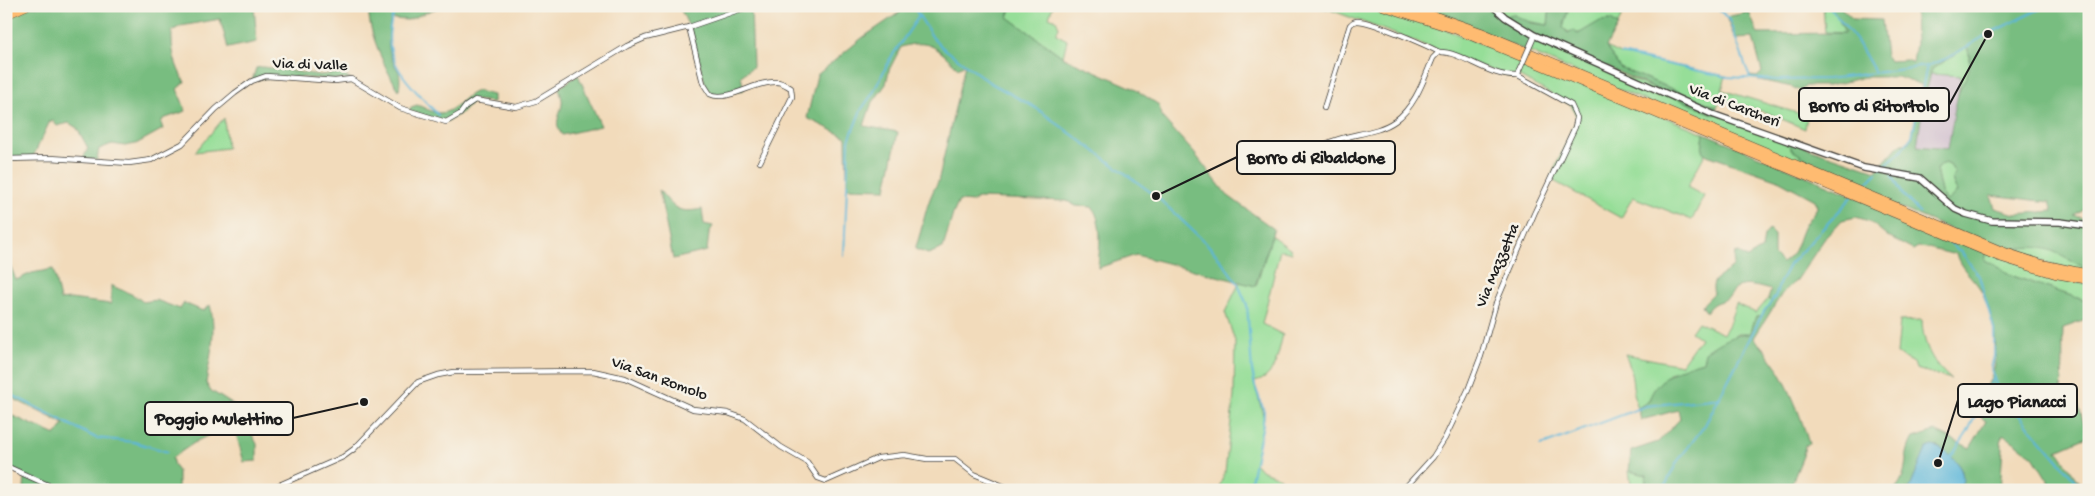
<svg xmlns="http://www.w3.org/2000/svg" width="2095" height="496" viewBox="0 0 2095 496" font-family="'Gochi Hand',sans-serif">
<rect width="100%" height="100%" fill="#f7f3e8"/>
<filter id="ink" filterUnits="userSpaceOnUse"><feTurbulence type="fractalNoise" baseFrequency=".02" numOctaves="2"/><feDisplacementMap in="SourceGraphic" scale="10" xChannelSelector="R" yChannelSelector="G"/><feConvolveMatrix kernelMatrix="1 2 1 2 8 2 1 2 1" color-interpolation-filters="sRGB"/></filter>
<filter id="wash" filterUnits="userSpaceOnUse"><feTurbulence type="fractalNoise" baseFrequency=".0096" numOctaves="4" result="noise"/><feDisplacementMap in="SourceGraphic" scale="20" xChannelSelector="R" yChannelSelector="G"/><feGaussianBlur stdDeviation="1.12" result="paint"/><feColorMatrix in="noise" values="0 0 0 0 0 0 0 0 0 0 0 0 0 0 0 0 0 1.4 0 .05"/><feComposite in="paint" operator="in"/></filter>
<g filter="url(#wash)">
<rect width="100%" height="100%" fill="#f2dbbb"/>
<polygon fill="#cfbdce" points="1930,74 1961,76 1948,149 1917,146 1923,105"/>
<g fill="#96de98" stroke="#597d5a">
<polygon points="1012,6 1053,6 1049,17 1056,20 1059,27 1056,34 1067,40 1063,57 1008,17"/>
<polygon points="1311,6 1382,6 1402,12 1704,133 1702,151 1705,154 1687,187 1704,196 1692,220 1633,197 1621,218 1550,179 1577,118 1571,105 1518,76 1507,76 1328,9"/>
<polygon points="1493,6 1550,6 1548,25 1505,17"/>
<path d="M 1569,6 L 1625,6 L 1618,25 L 1611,20 C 1594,22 1579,43 1563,28 Z"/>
<polygon points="1823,6 1829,6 1838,16 1845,33 1825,32"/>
<polygon points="1534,35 1627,78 1787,141 1792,150 1814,164 1817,173 1527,51"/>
<polygon points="1606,47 1621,54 1726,76 1722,90 1807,116 1805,129 1768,113 1720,99 1717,107 1620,68"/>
<path d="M 1967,47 C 1974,65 1967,80 1958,96 L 1961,76 L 1930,74 L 1932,69 Z"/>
<polygon points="224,118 227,148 195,152"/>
<polygon points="1945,163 1950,165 1955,173 1952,179 1957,192 1947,202 1941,192 1936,169"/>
<path d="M 1272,236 L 1291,250 L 1292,253 L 1280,250 L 1262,324 L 1283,335 C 1278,352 1276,379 1254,382 L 1264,418 L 1255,463 L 1261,470 L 1281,478 L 1270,485 L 1263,482 L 1247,482 L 1246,490 L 1218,490 L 1225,472 L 1234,396 L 1235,341 L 1225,312 L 1240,282 L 1256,286 Z"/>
<polygon points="2030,245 2054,250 2089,270 2089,274 2002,251"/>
<path d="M 1987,252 C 2021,263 2054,279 2089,285 L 2089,302 L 2013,276 L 1985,260 Z"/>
<path d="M 1768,299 L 1771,302 L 1761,316 L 1756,316 L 1750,334 L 1738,334 L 1703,361 L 1670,373 L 1649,401 L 1638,408 C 1631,390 1634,371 1625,354 L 1681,365 L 1700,338 L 1691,332 L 1698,322 L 1723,334 L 1728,326 L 1736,304 L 1756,313 Z"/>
<path d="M 1922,320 C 1923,345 1932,363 1951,379 L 1916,369 L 1914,363 L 1897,354 L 1900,321 Z"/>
<polygon points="1629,471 1647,475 1644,490 1632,490"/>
</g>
<g fill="#78bd80" stroke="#4a6c4e" fill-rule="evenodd">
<path d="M 26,6 L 254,6 L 257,42 L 228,48 L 220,19 L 181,26 L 172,31 C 171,49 175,67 185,82 L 177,89 L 186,111 L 163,119 L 161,123 L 163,129 L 136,144 L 125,146 L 112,144 L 99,149 L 97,160 L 83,159 L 88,148 L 77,128 L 69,123 L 57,126 L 53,121 L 50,121 L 32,159 L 6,159 L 6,144 L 11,119 L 6,116 L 6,15 Z"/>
<path d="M 369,6 L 437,6 L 437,8 L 408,20 L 391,19 C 389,31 387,44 391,56 C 397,74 402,67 399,90 C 386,72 366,28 369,6 Z"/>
<polygon points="679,6 751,6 753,67 741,76 744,90 715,96 707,90 689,27"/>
<path d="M 909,6 L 1012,6 L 1008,17 L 1063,57 L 1133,88 L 1159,105 L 1161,116 L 1195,154 L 1227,195 L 1274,229 L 1255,286 L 1136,255 L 1098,268 C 1099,248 1104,224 1092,207 L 1076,206 L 1067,201 L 978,198 L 973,202 L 959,201 L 953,214 L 943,248 L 928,254 L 915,249 C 924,226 925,203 938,182 L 965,64 L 958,68 C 937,48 930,38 901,47 L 889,70 L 886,84 L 871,105 L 864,126 L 898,132 L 886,189 L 847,188 L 846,137 L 807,118 L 817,75 L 862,38 Z"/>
<polygon points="1407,6 1493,6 1505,17 1512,14 1532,23 1548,25 1550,6 1569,6 1563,28 1568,33 1573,30 1578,34 1600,21 1611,20 1618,25 1606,47 1620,68 1717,107 1715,115 1535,35 1527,51"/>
<path d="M 1829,6 L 1839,6 L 1853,19 L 1882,20 L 1886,56 L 1889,61 L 1907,60 L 1913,63 L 1916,43 L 1915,6 L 2089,6 L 2089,187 L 2087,208 L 2074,216 L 2089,219 L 2089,270 C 2048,250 2050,242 2002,251 L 1817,173 L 1814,164 L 1792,150 L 1787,141 L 1876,171 L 1899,145 L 1908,143 L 1912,136 L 1922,85 L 1897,77 L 1864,77 L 1829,86 L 1806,86 L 1800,91 L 1792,87 L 1750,78 L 1749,76 L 1757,77 L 1762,72 L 1753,38 L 1735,39 L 1726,17 L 1749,12 L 1758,34 L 1845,33 L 1838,17 ZM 1967,47 C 1976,72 1962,77 1957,99 C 1953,115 1951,133 1948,149 L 1917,146 L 1923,105 L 1932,69 ZM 1945,163 L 1950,165 L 1955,173 L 1952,179 L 1957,192 L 1947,201 L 1941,192 L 1936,169 ZM 1991,195 L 2050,202 L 2053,211 L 2015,214 L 1995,208 Z"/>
<path d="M 263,67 L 320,75 L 339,73 L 351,79 C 319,82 283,71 252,81 L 256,68 Z"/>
<path d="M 578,75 L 601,126 L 562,135 C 553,122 560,118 562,104 C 563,100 560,93 559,88 Z"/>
<path d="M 477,91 L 493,95 L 493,102 L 475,100 L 460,114 L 446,122 L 409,111 L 411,107 L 417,105 C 424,107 432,113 440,113 C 454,113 464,95 477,91 Z"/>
<path d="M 1704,133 L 1987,252 L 1985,260 L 2013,276 L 2089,302 L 2089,319 L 2063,328 C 2062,349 2064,369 2061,389 L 2063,392 L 2074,390 L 2086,431 L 2089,431 L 2089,440 L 2087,437 L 2057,450 L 2085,490 L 2054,490 L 2033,456 L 2003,434 L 2000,442 L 2003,448 L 2000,490 L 1959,490 L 1962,471 L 1950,456 L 1937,446 L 1919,470 L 1909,490 L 1894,490 C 1911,472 1901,458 1913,438 L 1935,431 L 1970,448 L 1986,421 L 1981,418 L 1994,395 L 1984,390 C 2004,364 1995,320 1982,292 C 1975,278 1959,269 1956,253 L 1952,254 L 1928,248 L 1918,247 L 1913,250 L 1890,238 L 1869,221 L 1856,217 L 1842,220 L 1825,238 L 1797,280 L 1783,292 L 1754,338 C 1782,367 1798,406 1809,444 L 1805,445 L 1803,456 L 1789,490 L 1644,490 L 1647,475 L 1629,471 L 1631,451 L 1658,442 L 1680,419 L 1678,410 L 1641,420 L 1638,408 L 1649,401 C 1655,377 1682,367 1703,361 L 1705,352 C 1720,342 1732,334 1750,334 L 1756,316 L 1761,316 L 1771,302 L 1768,299 L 1771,290 C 1761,288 1747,282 1736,288 C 1733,290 1732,295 1729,297 C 1720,304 1715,299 1706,312 L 1702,305 L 1714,293 C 1709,278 1724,275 1733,267 L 1735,254 L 1739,253 L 1747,258 L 1762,249 L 1764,236 L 1769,230 L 1774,235 L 1774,255 L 1782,263 C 1798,252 1796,242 1804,226 C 1808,219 1814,213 1818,206 L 1815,200 L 1778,180 L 1707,155 L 1702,151 Z"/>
<path d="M 659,190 C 674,208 677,214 702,209 L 704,224 L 713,226 L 709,233 L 707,251 L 673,259 Z"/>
<path d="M 6,255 L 16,280 L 32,273 L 53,269 L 60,300 L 70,299 L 111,304 L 111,285 C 123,292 132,292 143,302 L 156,300 L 180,309 L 184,303 L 203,311 L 210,305 C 217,330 210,358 206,383 L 210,390 L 238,408 L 257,444 L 257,461 L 244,462 L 233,423 L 197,441 L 172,458 L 174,466 L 178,471 L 178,490 L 24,490 L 25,475 L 6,466 L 6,413 L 56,435 L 64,424 L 6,395 Z"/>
<path d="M 1246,482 C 1257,482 1267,480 1274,490 L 1246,490 Z"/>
</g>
<path fill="#5cb6d9" stroke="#3c697a" d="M 1931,446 C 1943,446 1964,465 1963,479 C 1963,482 1961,487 1959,490 L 1909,490 L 1926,449 Z"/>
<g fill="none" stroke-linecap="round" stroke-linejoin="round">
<g stroke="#5cb6d9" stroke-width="2">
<path d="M 397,6 C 373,55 408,82 438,115"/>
<polyline points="913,6 933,38 942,47 989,82 1036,108 1156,196 1209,246 1223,263 1238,284 1247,305 1252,370 1255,386 1264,411 1263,424 1251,481 1252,490"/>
<polyline points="1716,6 1729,20 1750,78"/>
<polyline points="1829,6 1857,41 1875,72"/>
<polyline points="1621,54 1728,77 1778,80 1828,79 1927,66 1948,58 1988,34 2046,6"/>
<polyline points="1881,169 1901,151 1912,136 1927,66"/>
<polyline points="1892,175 1903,195 1920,213"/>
<polyline points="1861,189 1877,173"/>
<polyline points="1944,238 1961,252 1979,276 1994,329 1994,356 1991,369 1998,391 2077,482"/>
<polyline points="844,256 849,140 861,110 873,93 890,59 919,16"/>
<polyline points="6,392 96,438 134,442 168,452"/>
<polyline points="1540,446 1646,406 1720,398"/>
<polyline points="1950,458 1967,433 1993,379"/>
<polyline points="1663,490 1677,462 1705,425 1764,311 1775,297 1780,282 1789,265 1852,197"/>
</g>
</g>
</g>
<g filter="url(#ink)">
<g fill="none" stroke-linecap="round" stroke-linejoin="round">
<g stroke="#3c3934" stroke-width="6">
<g id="minor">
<path d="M 689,27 L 703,83 L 710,94 C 727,103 757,80 777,82 C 782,82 787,86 791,88 L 792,97 L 760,162"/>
<path d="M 1324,108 L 1350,25 C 1353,22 1353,22 1357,21 C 1369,20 1426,45 1439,52"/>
<polyline points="6,159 50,158 129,163 151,160 182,144 216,109 235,93 252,81 266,76 335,81 351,79 400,108 446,122 460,114 466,106 475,100 516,107 536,101 627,46 645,38 689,27 750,6"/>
<path d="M 1304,169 C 1318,129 1367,141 1395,121 C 1415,107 1424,79 1433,58 L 1439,52 C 1462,51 1487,77 1518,76"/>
<polyline points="6,466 59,490"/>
<polyline points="268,490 343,457 354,449 418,382 438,375 454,372 593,371 625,378 693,409 728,413 745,419 781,447 807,462 818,478 826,481 878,458 904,455 927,459 955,459 974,474 1013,490"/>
<polyline points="1403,490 1433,457 1445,438 1468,390 1481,356 1496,303 1534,214 1575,127 1577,118 1571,105 1518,76 1519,71"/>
</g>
</g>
<g stroke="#3c3934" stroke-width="8">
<polyline id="tertiary" points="1493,6 1505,17 1534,35 1712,114 1864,168 1920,178 1955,209 1966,214 1992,221 2060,222 2089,226"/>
</g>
<g stroke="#3c3934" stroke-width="9">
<g id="trunk">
<polyline points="1382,6 1457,30 1999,257 2055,274 2089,280"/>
<polyline points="1407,6 1481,32 2002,251 2042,264 2089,274"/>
<polyline points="6,8 9,6"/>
<polyline points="6,15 26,6"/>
</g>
</g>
<use href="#minor" stroke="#fff" stroke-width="4.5"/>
<use href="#tertiary" stroke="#fff" stroke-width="5.5"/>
<use href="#trunk" stroke="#febb71" stroke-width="8"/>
<g stroke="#3c3934" stroke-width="6" stroke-linecap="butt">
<polyline id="minor-bridge" points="1519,71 1533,39"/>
</g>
<use href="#minor-bridge" stroke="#fff" stroke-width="4.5"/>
</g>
</g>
<g text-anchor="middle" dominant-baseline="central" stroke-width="5" stroke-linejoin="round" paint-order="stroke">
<g font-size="16" fill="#1c1c1c" stroke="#f7f3e8">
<text transform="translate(310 66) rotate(2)">Via di Valle</text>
<text transform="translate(1734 107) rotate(21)">Via di Carcheri</text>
<text transform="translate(1499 266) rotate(-67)">Via Mazzetta</text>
<text transform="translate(659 380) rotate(20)">Via San Romolo</text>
</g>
</g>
<path fill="none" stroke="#1c1c1c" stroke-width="2" d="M1988 34L1949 105M1156 196L1237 157M1938 463L1958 400M364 402L293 418"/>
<g fill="#1c1c1c" stroke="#f7f3e8" stroke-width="2">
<circle cx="1988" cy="34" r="5"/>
<circle cx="1156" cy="196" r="5"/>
<circle cx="1938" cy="463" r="5"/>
<circle cx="364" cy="402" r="5"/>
</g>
<g fill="#f7f3e8" stroke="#1c1c1c" stroke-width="2">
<rect x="1799" y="88" width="150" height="33" rx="5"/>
<rect x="1237" y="141" width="158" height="33" rx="5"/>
<rect x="1958" y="384" width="119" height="33" rx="5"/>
<rect x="145" y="402" width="148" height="33" rx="5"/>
</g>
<g font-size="18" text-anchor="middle" font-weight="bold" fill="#1c1c1c">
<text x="1874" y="111">Borro di Ritortolo</text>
<text x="1316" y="163">Borro di Ribaldone</text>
<text x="2017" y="407">Lago Pianacci</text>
<text x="219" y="424">Poggio Mulettino</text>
</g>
<rect width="2095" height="496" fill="none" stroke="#f7f3e8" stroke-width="25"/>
</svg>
